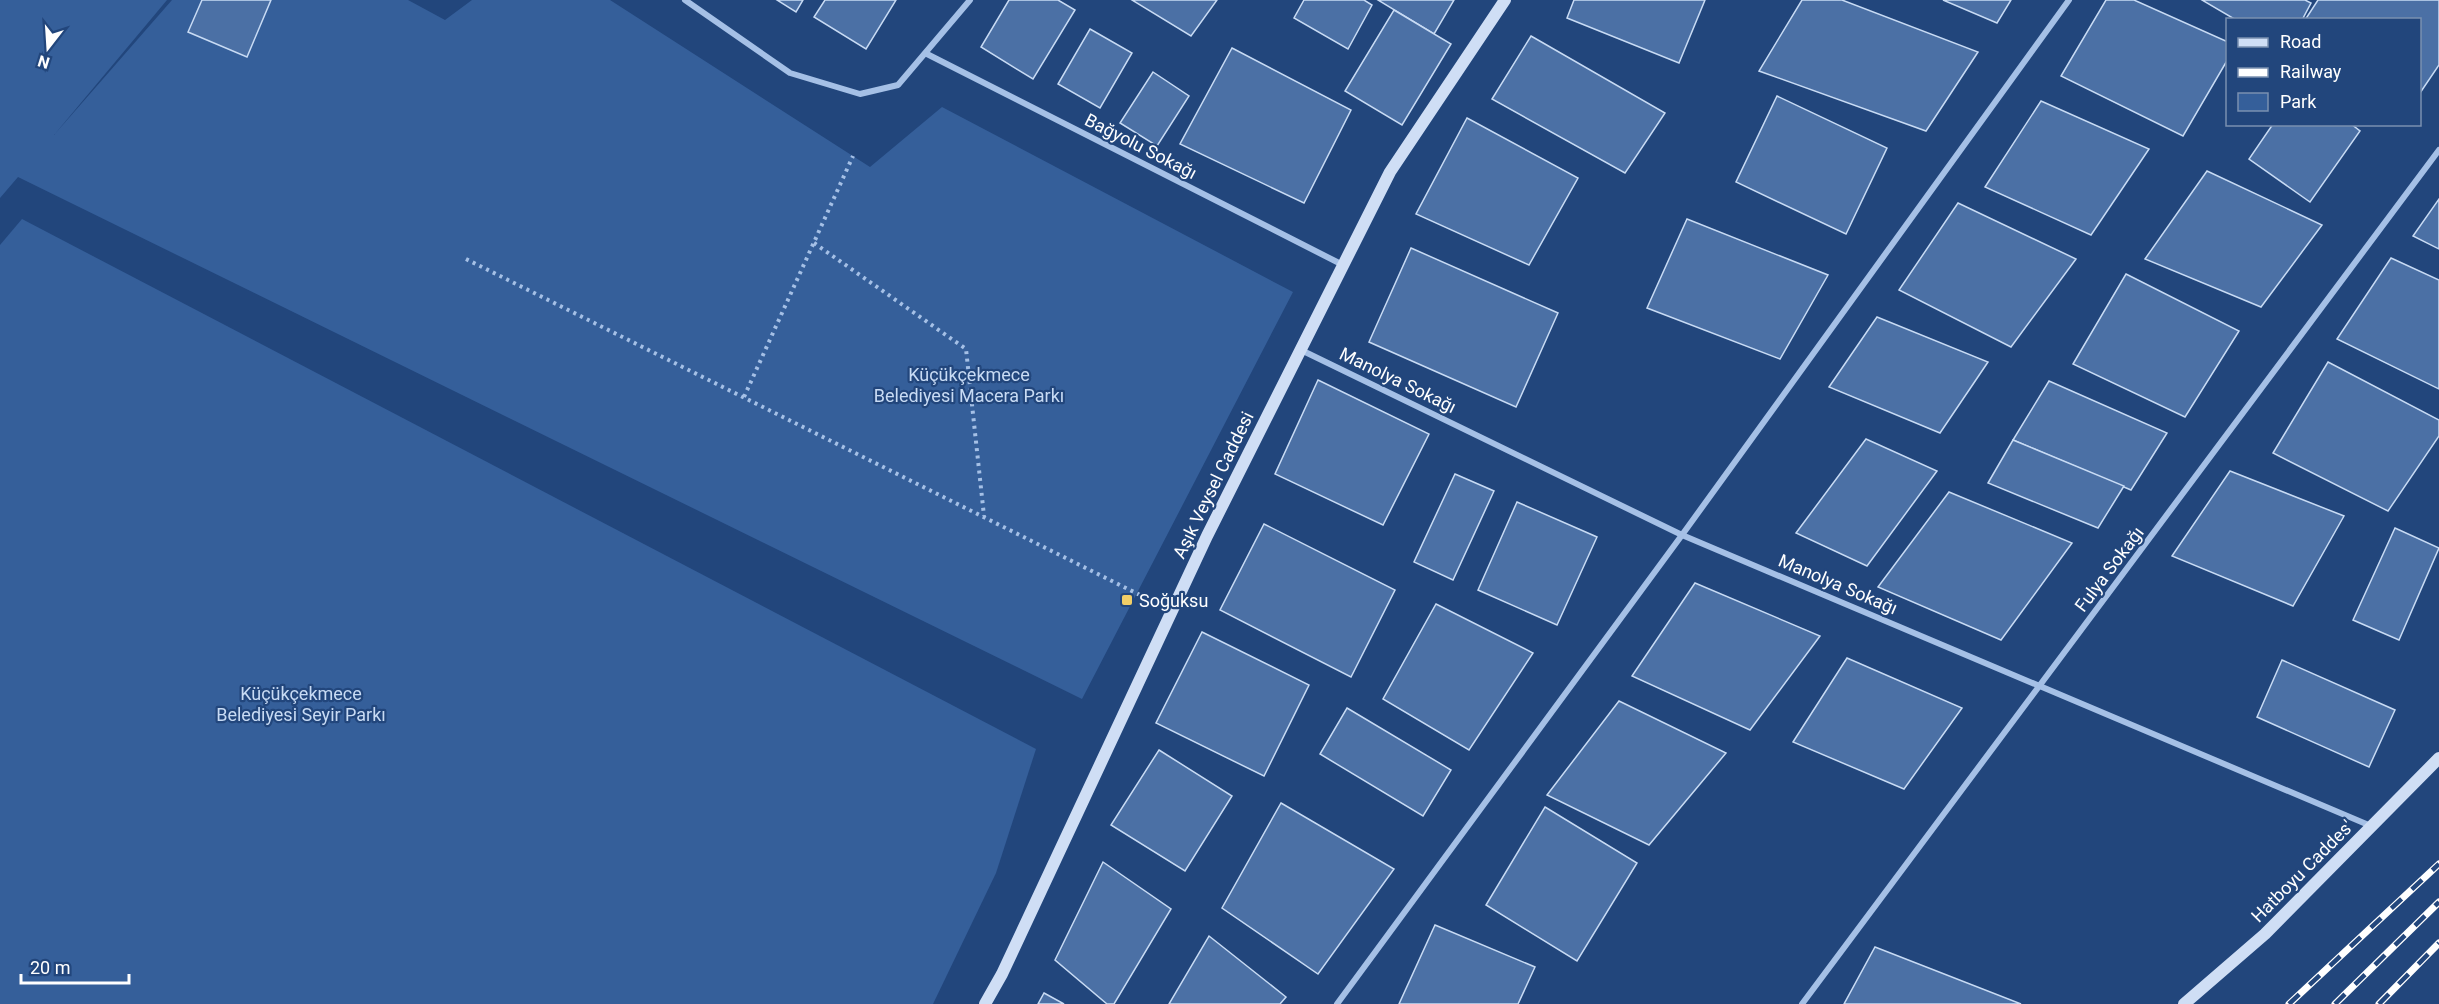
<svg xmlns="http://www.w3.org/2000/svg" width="2439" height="1004" viewBox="0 0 2439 1004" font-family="Roboto,sans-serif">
<rect width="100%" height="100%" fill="#22467c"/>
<g fill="#355f9a">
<polygon points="0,0 167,0 54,135 172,0 408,0 445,20 472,0 610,0 870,167 942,107 1293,292 1082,699 18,177 0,198"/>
<polygon points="22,219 1036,749 996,873 933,1004 0,1004 0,245"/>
</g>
<g fill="#4b70a5" stroke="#c8dbf4" stroke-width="1.5">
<polygon points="202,0 271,0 247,57 188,32"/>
<polygon points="777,0 803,0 796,12"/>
<polygon points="825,0 896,0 866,49 814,17"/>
<polygon points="1009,0 1058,0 1075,10 1033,79 981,47"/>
<polygon points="1132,0 1217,0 1191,36"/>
<polygon points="1304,0 1364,0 1372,5 1348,49 1294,18"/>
<polygon points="1378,0 1454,0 1434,34"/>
<polygon points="1574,0 1705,0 1679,63 1567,18"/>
<polygon points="1802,0 1842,0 1978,52 1926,131 1759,71"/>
<polygon points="1943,0 2011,0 1997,23"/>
<polygon points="2106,0 2134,0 2228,42 2228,59 2183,136 2061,76"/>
<polygon points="2202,0 2305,0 2311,3 2302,20 2236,20"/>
<polygon points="2318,0 2439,0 2439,65 2420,93 2420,20 2305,20"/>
<polygon points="1394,10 1451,44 1402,125 1345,91"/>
<polygon points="1090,29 1132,53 1100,108 1058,84"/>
<polygon points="1531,36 1665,113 1625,173 1492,99"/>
<polygon points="1232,48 1351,110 1304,203 1180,144"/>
<polygon points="1153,72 1189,96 1157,146 1120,123"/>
<polygon points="1777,96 1887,148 1846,234 1736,182"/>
<polygon points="2041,101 2149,149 2091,235 1985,187"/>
<polygon points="1467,118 1578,178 1529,265 1416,214"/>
<polygon points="2273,124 2351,124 2360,131 2310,202 2249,159"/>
<polygon points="2207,171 2322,225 2261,307 2145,259"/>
<polygon points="2439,199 2439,249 2413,236"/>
<polygon points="1958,203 2076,259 2011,347 1899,290"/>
<polygon points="1687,219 1828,275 1780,359 1647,308"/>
<polygon points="1411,248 1558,313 1516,407 1369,342"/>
<polygon points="2391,258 2439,280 2439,389 2337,339"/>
<polygon points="2126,274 2239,331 2185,417 2073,364"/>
<polygon points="1877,317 1988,362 1940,433 1829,387"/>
<polygon points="2328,362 2439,420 2439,436 2388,511 2273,453"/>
<polygon points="1318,380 1429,434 1383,525 1275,474"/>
<polygon points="2049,381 2167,433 2131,490 2013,440"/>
<polygon points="1866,439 1937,471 1867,566 1796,533"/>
<polygon points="2013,440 2124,486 2098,528 1988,483"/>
<polygon points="2230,471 2344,516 2293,606 2172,556"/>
<polygon points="1455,474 1494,491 1453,580 1414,562"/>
<polygon points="1949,492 2072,543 2001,640 1878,587"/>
<polygon points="1517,502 1597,537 1557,625 1478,590"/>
<polygon points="1264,524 1395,590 1351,677 1220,610"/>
<polygon points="2395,528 2439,548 2399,640 2353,620"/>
<polygon points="1695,583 1820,636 1750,730 1632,676"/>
<polygon points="1436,604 1533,653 1469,750 1383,699"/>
<polygon points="1202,632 1309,685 1264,776 1156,723"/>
<polygon points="1847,658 1962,708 1904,789 1793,742"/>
<polygon points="2282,660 2395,710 2369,767 2257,717"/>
<polygon points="1619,701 1726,753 1649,845 1547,795"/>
<polygon points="1347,708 1451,770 1423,816 1320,754"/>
<polygon points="1159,750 1232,796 1185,871 1111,825"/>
<polygon points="1281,803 1394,869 1318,974 1222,908"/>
<polygon points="1545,807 1637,863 1577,961 1486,905"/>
<polygon points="1103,862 1171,909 1114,1004 1107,1004 1055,960"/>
<polygon points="1435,925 1535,967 1518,1004 1399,1004"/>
<polygon points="1209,936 1286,997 1280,1004 1169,1004"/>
<polygon points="1875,947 2021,1004 1844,1004"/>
<polygon points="1044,993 1064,1004 1038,1004"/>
</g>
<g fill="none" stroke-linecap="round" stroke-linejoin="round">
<g stroke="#a5c0e6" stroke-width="4" stroke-dasharray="3 4.5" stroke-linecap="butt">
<polyline points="814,243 966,349 984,516"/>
<polyline points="466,259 1150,600"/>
<polyline points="744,397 853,156"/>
</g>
<g stroke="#a5c0e6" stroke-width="6">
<polyline points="685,0 790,73 860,94 898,85 970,0"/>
<polyline points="927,54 1343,265"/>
<polyline points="1301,350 1682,535 2371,826"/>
<polyline points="1337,1004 1682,535 2069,0"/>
<polyline points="1802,1004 2439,150"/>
</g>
<g stroke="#cfdef5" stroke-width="12">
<polyline points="985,1004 1002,974 1207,536 1390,172 1505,0"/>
<polyline points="2184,1004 2265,934 2439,758"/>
</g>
<g stroke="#fff" stroke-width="7">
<g id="rail">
<polyline points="2289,1004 2439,864"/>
<polyline points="2335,1004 2439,902"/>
<polyline points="2379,1004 2439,943"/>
</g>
</g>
<use href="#rail" stroke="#22467c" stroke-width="4.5" stroke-dasharray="14" stroke-linecap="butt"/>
</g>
<rect fill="#f1ce67" stroke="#22467c" stroke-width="2" x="1121" y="594" width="12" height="12" rx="3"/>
<g text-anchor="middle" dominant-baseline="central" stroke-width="4.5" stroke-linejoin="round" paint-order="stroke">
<g font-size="18" fill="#fff" stroke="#22467c">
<text transform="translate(1141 146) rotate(27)">Bağyolu Sokağı</text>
<text transform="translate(1398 380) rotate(26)">Manolya Sokağı</text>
<text transform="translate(1213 485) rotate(-64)">Aşık Veysel Caddesi</text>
<text transform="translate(2109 569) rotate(-53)">Fulya Sokağı</text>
<text transform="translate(1838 584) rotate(23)">Manolya Sokağı</text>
<text transform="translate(2302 871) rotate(-45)">Hatboyu Caddes'</text>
</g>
<g font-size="18" fill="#c8dbf4" stroke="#22467c">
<text x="969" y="374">Küçükçekmece<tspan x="969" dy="21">Belediyesi Macera Parkı</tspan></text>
<text x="301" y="693">Küçükçekmece<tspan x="301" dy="21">Belediyesi Seyir Parkı</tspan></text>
</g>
<g font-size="18" fill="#fff" stroke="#22467c" text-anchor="start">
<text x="1139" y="600">Soğuksu</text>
</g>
</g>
<rect x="2226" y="18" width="195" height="108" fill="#22467c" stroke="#7a90b0" stroke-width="1.5"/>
<rect x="2238" y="38" width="30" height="9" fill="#cfdef5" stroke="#7a90b0" stroke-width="1.5"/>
<text x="2280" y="48" font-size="18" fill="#ffffff">Road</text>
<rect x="2238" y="68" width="30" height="9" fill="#ffffff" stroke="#7a90b0" stroke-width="1.5"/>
<text x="2280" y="78" font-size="18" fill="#ffffff">Railway</text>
<rect x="2238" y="93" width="30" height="18" fill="#355f9a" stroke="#7a90b0" stroke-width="1.5"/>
<text x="2280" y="108" font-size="18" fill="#ffffff">Park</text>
<g transform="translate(48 48) rotate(197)" stroke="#22467c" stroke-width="4.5" paint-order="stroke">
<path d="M0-4.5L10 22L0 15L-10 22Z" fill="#ffffff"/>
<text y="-9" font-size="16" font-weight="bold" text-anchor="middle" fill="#ffffff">N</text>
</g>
<path d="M21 974v9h108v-9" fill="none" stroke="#ffffff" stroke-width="3"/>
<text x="30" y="974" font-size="18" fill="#ffffff" stroke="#22467c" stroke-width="4.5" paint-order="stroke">20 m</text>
</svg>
